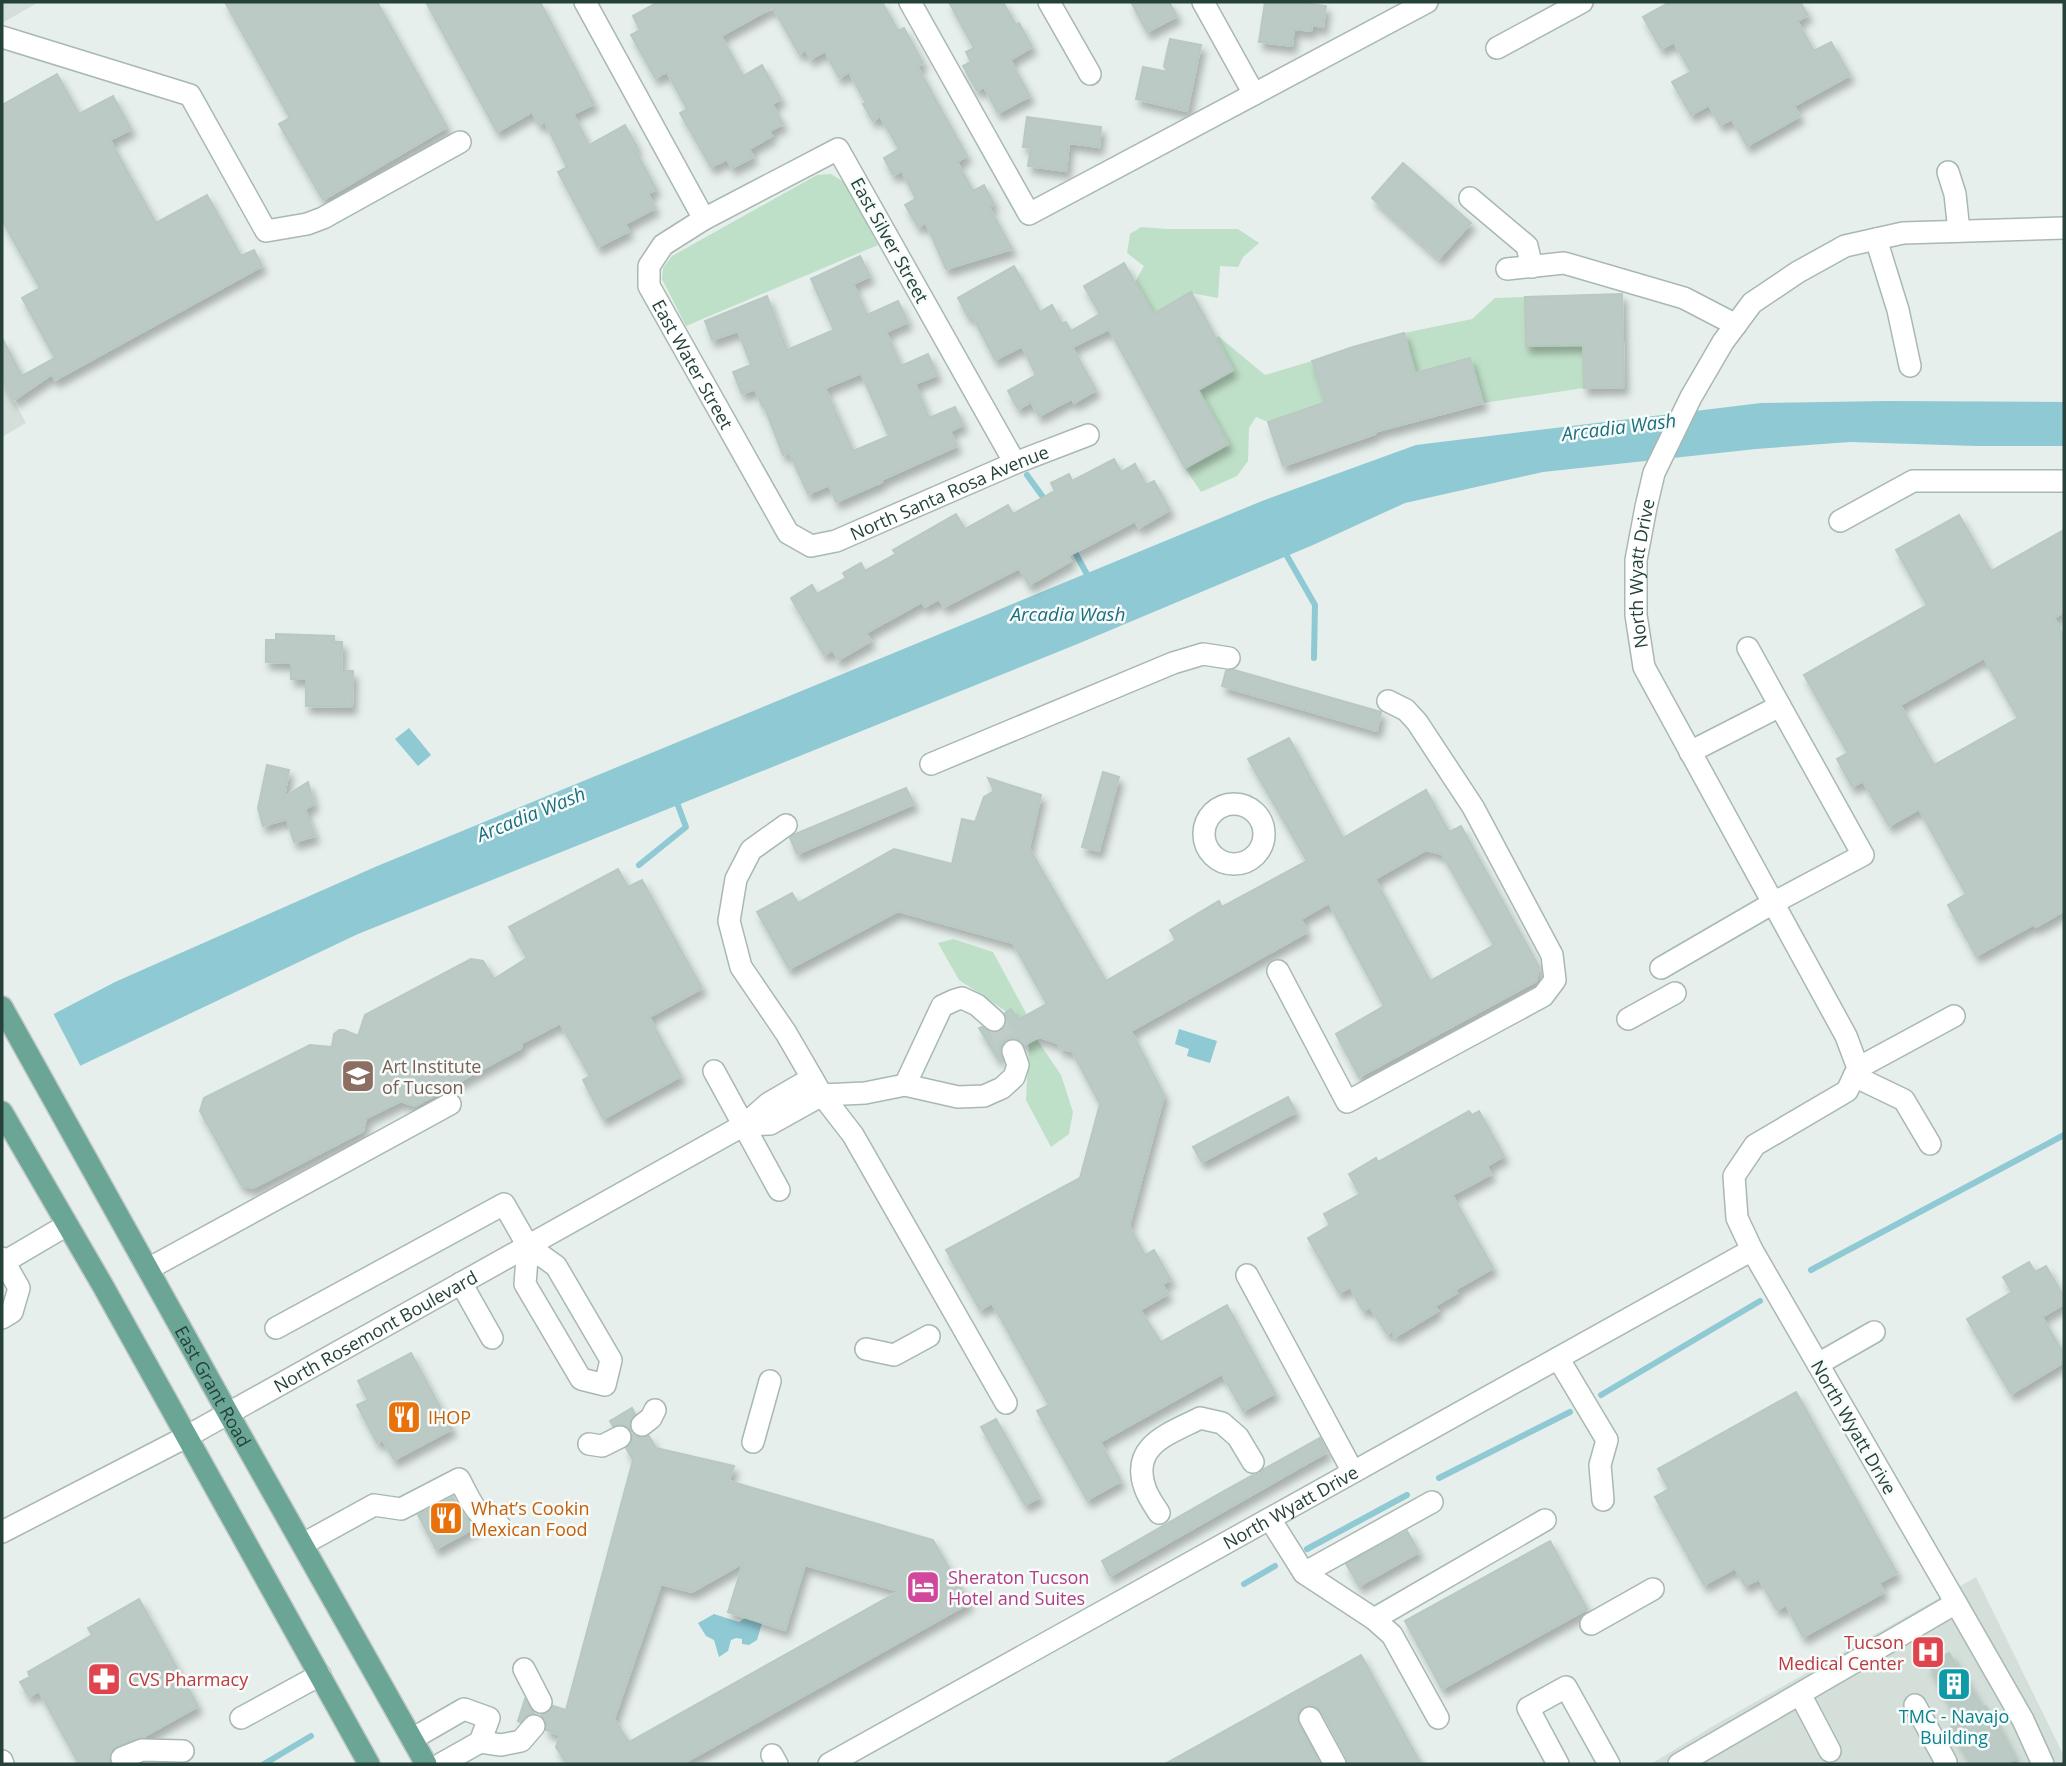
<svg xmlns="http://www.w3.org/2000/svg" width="2066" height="1766" viewBox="0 0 2066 1766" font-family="'Open Sans',sans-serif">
<defs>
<filter id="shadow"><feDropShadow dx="4" dy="7" stdDeviation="3.5" flood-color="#0004"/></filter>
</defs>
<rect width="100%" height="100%" fill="#e6efeb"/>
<g fill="#d4dfda">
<polygon points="2,2 39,2 2,23"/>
<polygon points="2,380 26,423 2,437 2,379"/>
<polygon points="1976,1577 2064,1756 2064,1764 1651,1764 1713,1726"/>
</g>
<g fill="#bfe0c8">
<polygon points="831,174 844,182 878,245 686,326 662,279 663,268 672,256 817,175"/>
<polygon points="1141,227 1167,229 1238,229 1259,243 1243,257 1238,267 1220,266 1218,298 1191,293 1153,314 1135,282 1144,266 1127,253 1130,234"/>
<polygon points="1525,297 1527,346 1583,345 1584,388 1483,403 1470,359 1415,373 1404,333 1472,319 1495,298"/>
<polygon points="1218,336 1265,375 1312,361 1326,402 1268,422 1256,417 1249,428 1248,461 1237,476 1201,492 1185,468 1228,444 1198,390 1213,340"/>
<polygon points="953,939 993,952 1027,1015 1018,1020 1011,1010 1007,1012 959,980 938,943"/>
<polygon points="1034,1035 1061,1075 1073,1112 1069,1134 1051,1147 1026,1100 1029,1042"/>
</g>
<g fill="#8ec9d4">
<polygon points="1886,401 2064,402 2064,446 1977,446 1850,442 1756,449 1543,472 1405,503 1313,545 1075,645 358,934 67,1072 2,1041 115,982 375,867 1262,501 1416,445 1761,403"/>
<polygon points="409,728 431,755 418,766 395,739"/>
<polygon points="1179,1029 1217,1041 1210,1063 1187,1056 1189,1049 1175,1044"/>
<polygon points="714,1614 739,1622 745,1618 762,1623 757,1640 749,1645 742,1644 742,1639 736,1638 731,1640 728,1651 719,1657 714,1640 706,1636 698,1623"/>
</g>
<polygon fill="#e6efeb" points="52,1011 82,1069 2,1111 2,1037"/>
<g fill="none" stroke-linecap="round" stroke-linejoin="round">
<g stroke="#8ec9d4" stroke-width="6">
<polyline points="1027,475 1048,504"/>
<polyline points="1072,547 1089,578"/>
<polyline points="1283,549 1315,605 1314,658"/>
<polyline points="639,865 686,827 676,800"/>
<polyline points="1811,1270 2064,1135"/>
<polyline points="1601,1395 1760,1301"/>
<polyline points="1439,1478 1570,1412"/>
<polyline points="1307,1549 1407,1495"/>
<polyline points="1244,1584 1275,1566"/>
<polyline points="264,1764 311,1736"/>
</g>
</g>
<g fill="#bbcac4" stroke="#b8c9c2" stroke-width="2" fill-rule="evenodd" filter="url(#shadow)">
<polygon points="225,2 377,2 447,127 323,200 279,124 290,118"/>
<polygon points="426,2 540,2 594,104 573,114 589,145 625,125 637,147 634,148 656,189 648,194 655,208 625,224 629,231 598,247 558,172 567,167 545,122 539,125 532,112 497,132"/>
<polygon points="658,2 882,2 898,31 904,28 923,63 917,66 967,156 957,162 973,191 984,185 994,204 989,207 1012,249 946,269 926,223 918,227 905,205 916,199 902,171 893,175 884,158 899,149 880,116 873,121 863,104 866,103 849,72 839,78 825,51 810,59 806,50 799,54 773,7 721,36 743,76 762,65 781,99 772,104 783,124 769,131 772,136 749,149 753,157 732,168 727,159 711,167 680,113 687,109 667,72 655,78 631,35 640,30 633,16"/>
<polygon points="949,2 1003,2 1016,25 1019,23 1032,47 1010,60 1030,96 998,113 984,87 977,91 963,66 971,62 966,52 974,48"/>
<polygon points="1131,2 1169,2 1177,16 1147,32"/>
<polygon points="1265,2 1296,2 1326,6 1323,27 1312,25 1311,31 1294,29 1292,46 1259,42"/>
<polygon points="1670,2 1800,2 1808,15 1797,21 1814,51 1831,42 1850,75 1794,106 1800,116 1747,146 1732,119 1720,125 1709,105 1691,115 1672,82 1691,72 1674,42 1661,49 1643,17"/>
<polygon points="1170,39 1201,45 1187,111 1136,99 1143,67 1168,72 1164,66"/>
<polygon points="57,74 79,114 113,96 131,129 110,140 156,223 207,195 241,256 254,250 262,266 55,380 52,374 14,400 2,379 2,338 22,376 55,358 22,298 40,288 2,220 2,105"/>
<polygon points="1027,117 1101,127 1099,147 1069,143 1066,171 1028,166 1031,148 1023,147"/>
<polygon points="1403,163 1471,223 1439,258 1372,198"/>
<path d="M 860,256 L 870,276 L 853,284 L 867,315 L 898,301 L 908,322 L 886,332 L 901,366 L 928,354 L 937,375 L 915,384 L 929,418 L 955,407 L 963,425 L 950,431 L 957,446 L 881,480 L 882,482 L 836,502 L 829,485 L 808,494 L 789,452 L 783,455 L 764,406 L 762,406 L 755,389 L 742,394 L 733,372 L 751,365 L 738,331 L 712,340 L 705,321 L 767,296 L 787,350 L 834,330 L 811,279 ZM 861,373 L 889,436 L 853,451 L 825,388 Z"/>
<polygon points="1124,263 1153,314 1191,292 1233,370 1198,390 1228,444 1185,468 1109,329 1072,347 1096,390 1074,403 1073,398 1039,416 1031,402 1018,409 1008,391 1036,375 1022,346 995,360 972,315 968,317 958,298 1014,266 1040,312 1052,305 1062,324 1066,322 1071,331 1100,314 1084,286"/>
<polygon points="1622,294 1624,387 1584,388 1583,345 1526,346 1525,297"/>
<polygon points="1404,333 1415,373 1470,358 1483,403 1374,432 1375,434 1283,466 1268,422 1326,402 1312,361 1353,347"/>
<polygon points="1114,459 1121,472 1135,464 1146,485 1154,481 1170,510 1139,528 1135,521 1068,556 1071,561 1029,585 1019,568 944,607 939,599 925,607 922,602 866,633 871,641 838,660 833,650 824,655 791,598 812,585 817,594 846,578 843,573 861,563 865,571 896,554 893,550 956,514 965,529 1008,505 1013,514 1055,491 1051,483 1069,474 1072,481"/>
<path d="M 1959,515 L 1991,571 L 2064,530 L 2064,612 L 2054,618 L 2064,636 L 2064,911 L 2036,927 L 2034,924 L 1976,956 L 1948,905 L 1966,894 L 1919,809 L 1889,826 L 1863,781 L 1852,787 L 1837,759 L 1848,753 L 1804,675 L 1927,605 L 1896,550 ZM 1984,658 L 2018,718 L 1934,765 L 1900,705 Z"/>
<polygon points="276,634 334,636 334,642 342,642 341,671 353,671 352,707 306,706 306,679 291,679 291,663 266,662 266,640 276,640"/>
<polygon points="1234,670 1381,712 1377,731 1222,686 1226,671"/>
<path d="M 1289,738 L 1343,838 L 1426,790 L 1449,832 L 1461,826 L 1539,967 L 1536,981 L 1359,1077 L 1336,1034 L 1384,1006 L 1329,903 L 1301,919 L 1307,932 L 1131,1031 L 1164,1095 L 1129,1226 L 1145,1255 L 1154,1250 L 1171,1280 L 1162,1284 L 1168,1294 L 1140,1310 L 1161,1342 L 1227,1305 L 1275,1393 L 1243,1411 L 1222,1374 L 1100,1442 L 1121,1481 L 1087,1500 L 1037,1411 L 1049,1405 L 992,1303 L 980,1310 L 946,1250 L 1080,1178 L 1100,1104 L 1072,1051 L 1061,1049 L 1058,1043 L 1039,1037 L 1024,1045 L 1016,1038 L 1009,1039 L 1003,1043 L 1000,1049 L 1001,1058 L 998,1059 L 979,1028 L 982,1027 L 992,1033 L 999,1032 L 1007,1023 L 1005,1013 L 1011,1009 L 1018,1020 L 1047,1004 L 1013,943 L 898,911 L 789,969 L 757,912 L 792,893 L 798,903 L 894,849 L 952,864 L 962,819 L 975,822 L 984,797 L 994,791 L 988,778 L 1041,795 L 1029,848 L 1106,981 L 1176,940 L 1170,930 L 1219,901 L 1222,907 L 1307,861 L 1248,759 ZM 1426,850 L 1442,854 L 1494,945 L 1430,981 L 1375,879 Z"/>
<polygon points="267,765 289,770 284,797 308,782 314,804 305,809 315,836 294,842 287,819 263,826 258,808"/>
<polygon points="1103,772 1119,777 1099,851 1082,847"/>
<polygon points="906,788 914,804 797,854 790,838 795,834"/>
<polygon points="618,869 628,887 642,880 702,988 649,1017 681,1076 603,1119 583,1080 590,1076 560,1023 522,1043 521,1048 415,1106 401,1101 366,1118 363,1131 253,1188 241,1185 200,1111 204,1098 310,1045 332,1047 334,1034 339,1030 344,1030 358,1036 365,1015 471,959 483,961 494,979 527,958 509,927"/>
<polygon points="1288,1097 1296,1112 1202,1162 1193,1147"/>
<polygon points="1469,1111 1472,1115 1479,1111 1504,1156 1487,1166 1491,1174 1452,1195 1493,1268 1455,1290 1457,1293 1435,1306 1438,1311 1395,1337 1392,1331 1387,1334 1370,1307 1363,1311 1350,1287 1339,1293 1308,1238 1330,1225 1324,1214 1360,1194 1349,1174 1376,1158 1378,1162"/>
<polygon points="2029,1262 2035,1272 2046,1266 2064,1297 2064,1304 2042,1317 2064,1354 2064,1362 2011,1394 1967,1319 2012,1292 2003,1277"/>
<polygon points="411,1353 452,1429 394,1460 383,1440 377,1443 357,1405 368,1400 358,1381"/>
<polygon points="1796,1392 1897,1573 1879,1583 1884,1592 1803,1637 1786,1605 1777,1610 1759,1579 1745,1586 1735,1568 1704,1585 1655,1497 1669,1489 1658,1469"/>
<polygon points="632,1408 635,1414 630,1421 630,1429 621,1424 613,1426 610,1421"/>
<polygon points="996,1419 1040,1497 1025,1505 981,1427"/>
<path d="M 632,1434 L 638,1437 L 649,1436 L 656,1448 L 734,1466 L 729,1481 L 933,1540 L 969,1603 L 682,1764 L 567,1764 L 556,1747 L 560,1735 L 546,1730 L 546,1721 L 541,1715 L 548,1713 L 553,1706 L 566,1710 L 633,1460 L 626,1448 L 631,1444 ZM 743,1563 L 728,1612 L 785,1630 L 805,1565 L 899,1591 L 629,1742 L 614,1719 L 661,1584 L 692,1592 Z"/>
<polygon points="1320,1438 1327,1452 1110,1576 1102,1561 1215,1496 1253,1475 1259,1474 1264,1469"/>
<polygon points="453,1497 464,1516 476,1527 436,1549 418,1515"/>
<polygon points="1407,1531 1419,1552 1359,1586 1346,1564"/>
<polygon points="1550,1541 1587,1609 1442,1689 1405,1621"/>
<polygon points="139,1599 198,1706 143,1737 117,1746 109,1755 111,1764 79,1764 39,1691 29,1697 20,1682 30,1677 28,1672 92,1635 88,1628"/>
<polygon points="1949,1653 1982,1708 1986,1706 2015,1759 2006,1764 1972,1764 1951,1727 1960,1721 1929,1664"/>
<polygon points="1361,1655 1421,1764 1348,1764 1347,1758 1322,1712 1316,1707 1310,1705 1299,1711 1297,1718 1320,1764 1165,1764"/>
<polygon points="525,1699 534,1713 529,1714 521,1722 518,1721"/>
</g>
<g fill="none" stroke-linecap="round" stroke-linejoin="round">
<polyline stroke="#bfccc8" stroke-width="21" stroke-dasharray="21 10" stroke-linecap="butt" points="994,1020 1013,1051"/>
<g stroke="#a8b8b2" stroke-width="24">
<g id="minor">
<polyline points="585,2 704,219"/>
<polyline points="910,2 1029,214 1427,2"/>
<polyline points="1049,2 1090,74"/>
<polyline points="1203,2 1254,94"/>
<polyline points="2,37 190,95 266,231 307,224 323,218 460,142"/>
<polyline points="1497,48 1582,2"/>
<polyline points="1948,172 1955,194 1959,231"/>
<polyline points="1470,198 1527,246 1532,267"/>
<polyline points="1876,239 1898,310 1910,366"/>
<polyline points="1507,269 1564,263 1684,298 1736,325"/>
<path id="s1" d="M 1015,463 L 838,149 L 704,219 L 663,245 L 649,266 L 649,286 L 788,533 L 811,546 L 836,541 L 1015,463 L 1088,435"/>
<polyline points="1840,521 1913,481 2064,481"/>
<polyline points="1748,648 1780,706"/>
<polyline points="931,764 1173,663 1203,654 1229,658"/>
<circle cx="1234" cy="834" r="30"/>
<polyline points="786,825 751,850 736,879 729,921 741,967 786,1033 822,1095 853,1135 1006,1403"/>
<polyline points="1661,968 1773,903 1863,855 1780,706 1690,752"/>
<polyline points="1278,971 1347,1102 1543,996 1555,980 1552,955 1473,807 1417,722 1406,710 1388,701"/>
<polyline points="1628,1019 1675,993"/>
<polyline points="1858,1068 1954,1016"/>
<polyline points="714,1071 779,1190"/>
<polyline points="1854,1076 1904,1100 1930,1144"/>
<polyline points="905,1085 942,1006 955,1000 962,998 977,1005 994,1020"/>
<polyline points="744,1125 770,1124 822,1095 865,1093 905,1085 958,1097 984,1096 1002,1088 1014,1077 1018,1065 1013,1051"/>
<polygon points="528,1246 556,1266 611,1360 605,1385 581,1379 525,1284"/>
<polyline points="2,1258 19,1288 12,1312 2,1318"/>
<polyline points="4,1262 67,1225"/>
<polyline points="148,1269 450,1104"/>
<polyline points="1247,1275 1353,1472"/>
<polyline points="461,1283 492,1338"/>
<polyline points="276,1328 504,1204 528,1246"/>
<polyline points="866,1349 894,1355 929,1336"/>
<polyline points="1558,1358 1607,1440 1600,1465 1603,1500"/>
<polyline points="1818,1364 1874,1332"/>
<polyline points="642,1425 651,1418 655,1410"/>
<polyline points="753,1442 770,1381"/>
<polyline points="589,1444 602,1446 620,1437"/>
<path d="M 1159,1513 C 1154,1505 1148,1497 1145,1488 C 1130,1445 1169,1434 1200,1418 L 1222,1423 L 1238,1437 L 1253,1462"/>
<polyline points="1270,1519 1304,1573 1374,1619 1392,1635 1438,1718"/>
<path id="s2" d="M 2,1532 L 186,1437 L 744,1125 L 769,1103 L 812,1078"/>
<path d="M 303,1544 L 374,1505 L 401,1509 L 459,1479 C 471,1501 475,1517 500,1526"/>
<polyline points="1304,1573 1432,1502"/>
<path id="s3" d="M 1956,1603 L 1752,1250 L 1737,1218 L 1734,1176 L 1755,1145 L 1847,1091 L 1858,1068 L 1846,1036 L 1644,667 L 1636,615 L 1636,560 L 1646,507 L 1654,473 L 1691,397 L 1723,342 L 1752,303 L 1798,272 L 1845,246 L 1903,233 L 2064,228"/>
<polyline points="1374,1619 1545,1520"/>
<polyline points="1591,1624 1653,1589"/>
<polyline points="524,1669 541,1702"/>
<polyline points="1800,1694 1830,1751"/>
<polyline points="1915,1705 1946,1762"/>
<polyline points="241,1718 320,1675"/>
<polyline points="1310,1718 1335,1764"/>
<polyline points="412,1739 464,1709 489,1718 480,1742 441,1764"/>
<polyline points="480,1742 501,1745 521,1741 534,1726"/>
<polyline points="772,1755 777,1764"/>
<polyline points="122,1758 142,1750 183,1751"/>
<polyline points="2,1761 3,1764"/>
<path id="s4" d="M 829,1764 L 1752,1250"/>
<polyline points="1558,1764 1528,1708 1566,1687 1609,1764"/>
<polyline points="1679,1764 1956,1603 2023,1720 2043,1764"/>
</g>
</g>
<g stroke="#c2cac8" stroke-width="24">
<g id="major">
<path id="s5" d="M 2,1007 L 228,1413 L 426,1764"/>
<polyline points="2,1112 103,1286 369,1764"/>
</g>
</g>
<use href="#minor" stroke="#fff" stroke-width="21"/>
<use href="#major" stroke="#6aa596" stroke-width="21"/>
</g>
<defs>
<g id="university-square" transform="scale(1.75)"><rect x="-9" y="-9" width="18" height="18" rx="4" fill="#8d6e63" stroke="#f7fbf9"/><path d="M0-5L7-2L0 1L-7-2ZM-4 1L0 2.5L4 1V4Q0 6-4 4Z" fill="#fff"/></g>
<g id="restaurant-square" transform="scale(1.75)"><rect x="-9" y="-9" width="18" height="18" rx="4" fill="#e8710a" stroke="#f7fbf9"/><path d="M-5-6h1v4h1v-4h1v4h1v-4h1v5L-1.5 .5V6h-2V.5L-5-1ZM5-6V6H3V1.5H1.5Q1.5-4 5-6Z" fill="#fff"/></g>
<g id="hotel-square" transform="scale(1.75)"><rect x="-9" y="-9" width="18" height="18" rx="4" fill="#d1479c" stroke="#f7fbf9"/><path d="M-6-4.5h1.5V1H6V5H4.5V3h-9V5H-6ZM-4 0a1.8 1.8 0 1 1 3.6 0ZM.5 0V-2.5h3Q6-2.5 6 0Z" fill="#fff"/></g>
<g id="hospital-square" transform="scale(1.75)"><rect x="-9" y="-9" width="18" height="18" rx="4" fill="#e0444e" stroke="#f7fbf9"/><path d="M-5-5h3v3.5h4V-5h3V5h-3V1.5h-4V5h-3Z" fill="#fff"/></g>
<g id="pharmacy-square" transform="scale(1.75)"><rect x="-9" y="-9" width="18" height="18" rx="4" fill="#e0444e" stroke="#f7fbf9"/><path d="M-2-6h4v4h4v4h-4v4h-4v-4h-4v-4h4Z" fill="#fff"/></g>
<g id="building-square" transform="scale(1.75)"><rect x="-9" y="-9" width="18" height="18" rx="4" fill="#0f9aa8" stroke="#f7fbf9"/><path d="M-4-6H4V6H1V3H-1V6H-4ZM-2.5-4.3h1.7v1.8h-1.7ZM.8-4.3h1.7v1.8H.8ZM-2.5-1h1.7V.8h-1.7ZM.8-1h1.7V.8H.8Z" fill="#fff"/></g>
</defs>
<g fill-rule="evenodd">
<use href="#university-square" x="358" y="1076"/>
<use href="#restaurant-square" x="404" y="1417"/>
<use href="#restaurant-square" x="446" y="1518"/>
<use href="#hotel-square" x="923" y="1587"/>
<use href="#hospital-square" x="1928" y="1652"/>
<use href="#pharmacy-square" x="104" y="1679"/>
<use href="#building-square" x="1954" y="1684"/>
</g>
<g text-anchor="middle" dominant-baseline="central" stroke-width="5" stroke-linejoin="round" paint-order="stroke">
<g font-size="18" fill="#24423a" stroke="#f7fbf9">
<text transform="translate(890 240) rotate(61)">East Silver Street</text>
<text stroke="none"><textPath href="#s1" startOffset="695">East Water Street</textPath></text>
<text stroke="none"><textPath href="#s1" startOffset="1064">North Santa Rosa Avenue</textPath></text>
<text stroke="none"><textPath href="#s3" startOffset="1204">North Wyatt Drive</textPath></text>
<text stroke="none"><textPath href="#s2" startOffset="424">North Rosemont Boulevard</textPath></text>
<text stroke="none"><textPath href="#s5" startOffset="434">East Grant Road</textPath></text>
<text transform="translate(1854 1427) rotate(60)">North Wyatt Drive</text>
<text stroke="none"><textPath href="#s4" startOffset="528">North Wyatt Drive</textPath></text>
</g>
<g font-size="18" fill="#785e54" stroke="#f7fbf9" text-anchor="start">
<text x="382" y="1066">Art Institute<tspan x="382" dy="21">of Tucson</tspan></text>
</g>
<g font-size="18" fill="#c56008" stroke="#f7fbf9" text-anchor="start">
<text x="428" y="1417">IHOP</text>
<text x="471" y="1508">What’s Cookin<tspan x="471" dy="21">Mexican Food</tspan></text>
</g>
<g font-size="18" fill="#b23c85" stroke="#f7fbf9" text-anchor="start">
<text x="948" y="1577">Sheraton Tucson<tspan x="948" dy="21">Hotel and Suites</tspan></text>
</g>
<g font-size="18" fill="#be3a42" stroke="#f7fbf9" text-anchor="end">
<text x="1904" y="1642">Tucson<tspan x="1904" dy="21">Medical Center</tspan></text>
<text x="128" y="1679" text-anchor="start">CVS Pharmacy</text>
</g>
<g font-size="18" fill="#0d838f" stroke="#f7fbf9">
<text x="1954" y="1716">TMC - Navajo<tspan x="1954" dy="21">Building</tspan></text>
</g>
<g font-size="19" font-style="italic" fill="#1c6f80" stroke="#f7fbf9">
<text transform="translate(1619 427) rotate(-7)">Arcadia Wash</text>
<text x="1068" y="614">Arcadia Wash</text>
<text transform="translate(531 814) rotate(-22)">Arcadia Wash</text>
</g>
</g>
<rect width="2066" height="1766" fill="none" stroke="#24423a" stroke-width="7"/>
</svg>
